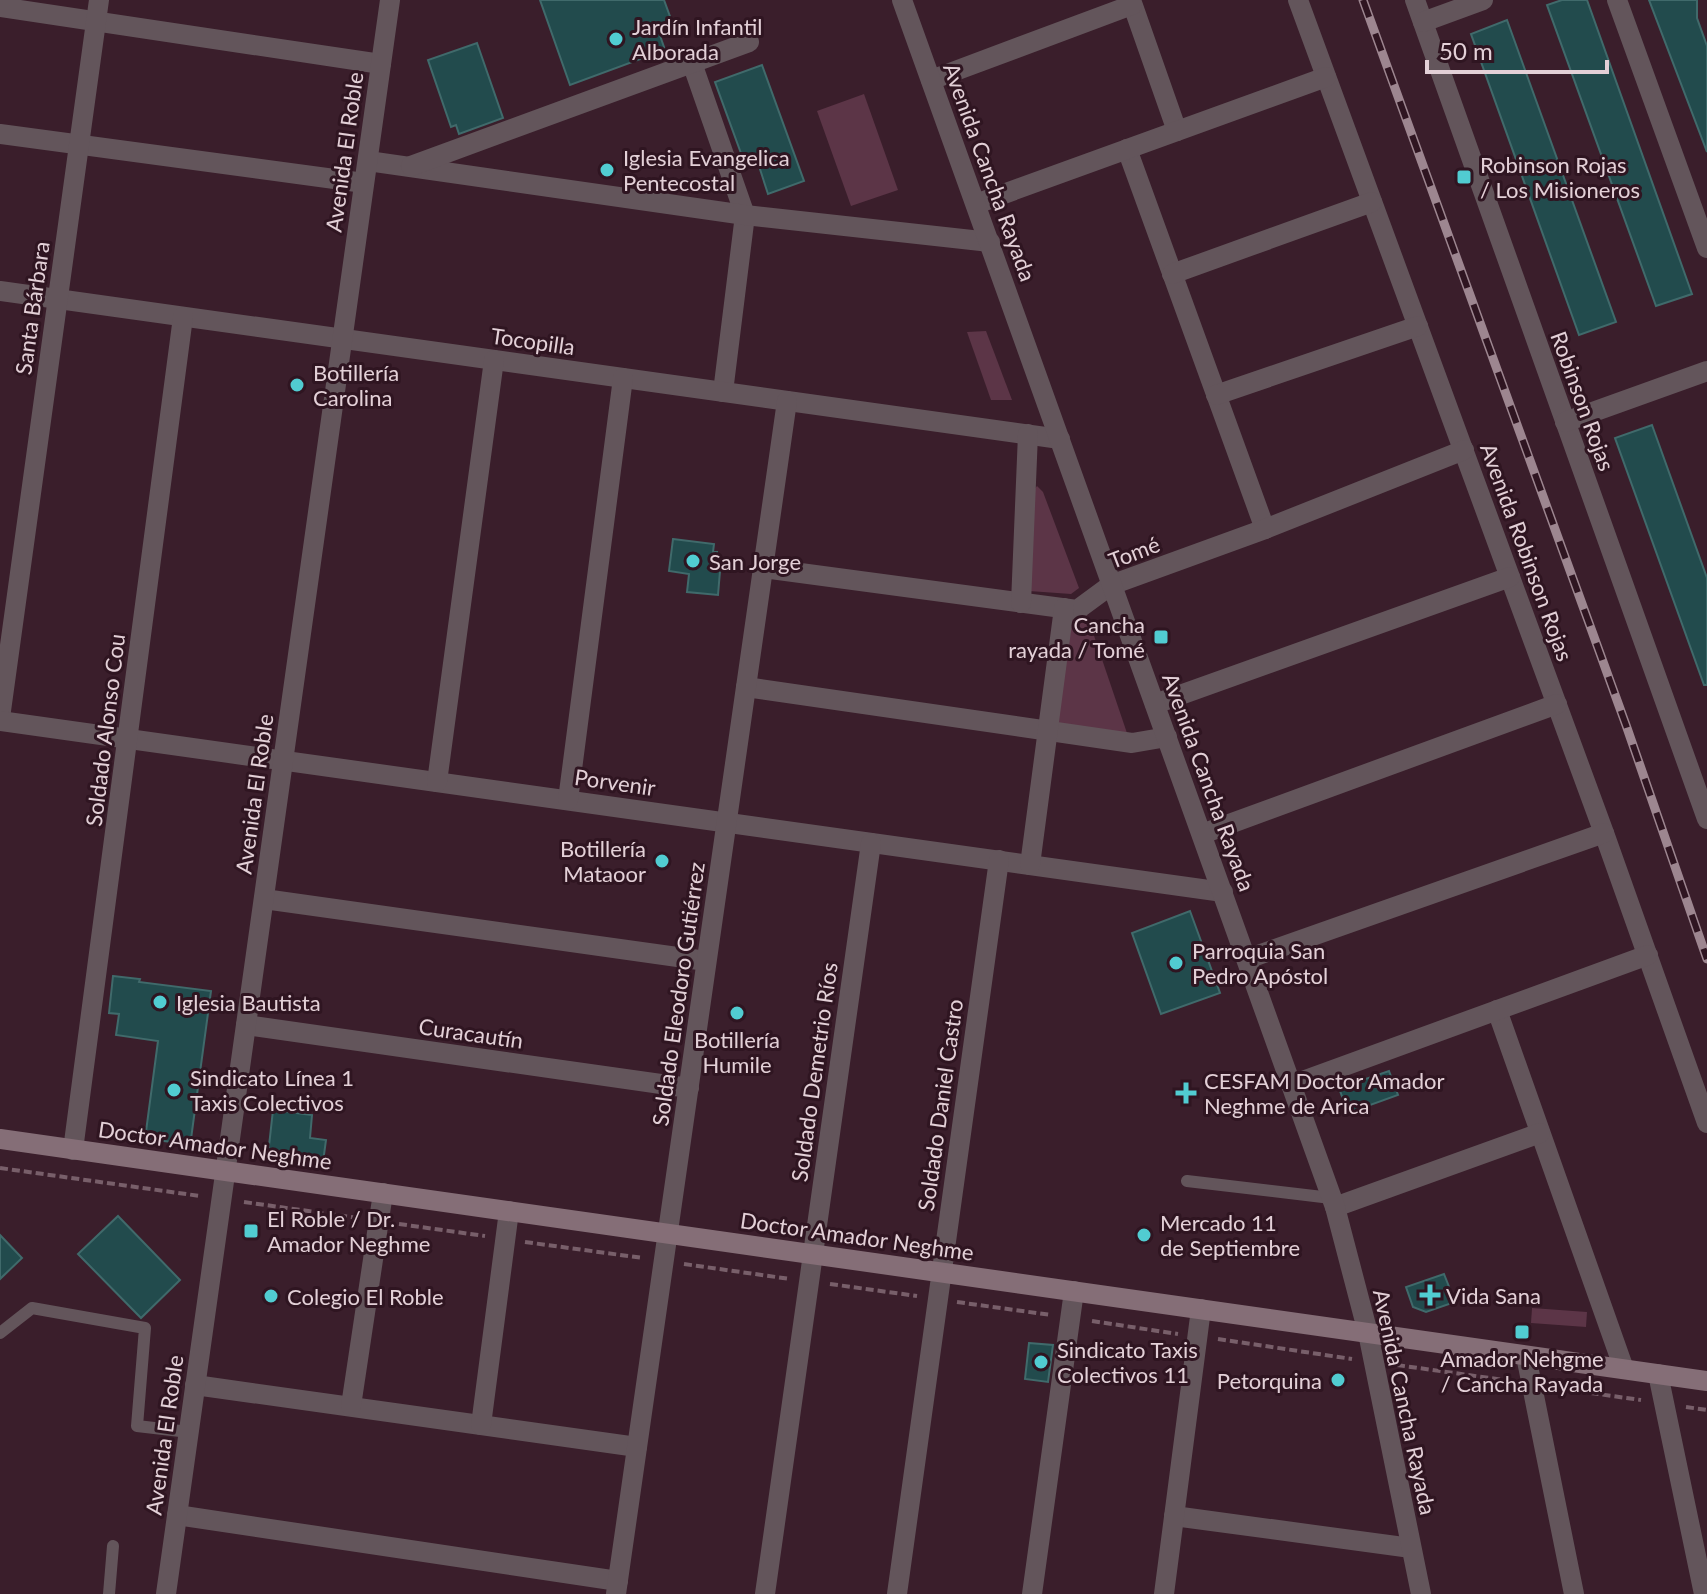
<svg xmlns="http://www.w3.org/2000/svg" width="1707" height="1594" viewBox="0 0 1707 1594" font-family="Lato,sans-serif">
<rect width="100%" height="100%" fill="#3a1e2b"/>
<g fill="#5c3547">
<polygon points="864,94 898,190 851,206 817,111"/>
<polygon points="986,331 1012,400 991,400 967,332"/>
<polygon points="1037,486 1043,492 1079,588 1071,594 1029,591 1033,491"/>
<polygon points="1067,615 1087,615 1129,739 1056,732"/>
<polygon points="1532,1308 1587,1312 1586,1327 1531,1323"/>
</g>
<g fill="#224b4d" stroke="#406a6b" stroke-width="2">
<polygon points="540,0 664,0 672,22 657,27 665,50 570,85"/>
<polygon points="1562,0 1587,0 1692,294 1656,306 1547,5"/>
<polygon points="1649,0 1697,0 1697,18 1707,46 1707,152"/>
<polygon points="1507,20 1616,322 1579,335 1471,34"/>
<polygon points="477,43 503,118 459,134 456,125 451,127 428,60"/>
<polygon points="762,65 804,181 768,194 758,163 746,167 715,82"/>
<polygon points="1652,425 1707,578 1707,685 1704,685 1615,438"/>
<polygon points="673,539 714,544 713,552 717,552 715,571 720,571 718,595 687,592 689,574 669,571"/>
<polygon points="1190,911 1220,993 1161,1014 1132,933"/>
<polygon points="113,976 140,979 139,982 211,991 191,1139 182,1143 145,1139 158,1041 116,1035 119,1014 109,1013"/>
<polygon points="1389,1071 1398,1095 1348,1113 1339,1088"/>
<polygon points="273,1110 312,1115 310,1138 326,1140 323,1162 268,1155"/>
<polygon points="118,1216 180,1280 141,1318 78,1254"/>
<polygon points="0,1235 22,1258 0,1279"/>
<polygon points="1444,1274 1455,1302 1426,1312 1413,1307 1406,1287"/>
<polygon points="1029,1343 1053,1345 1048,1382 1025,1379"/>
</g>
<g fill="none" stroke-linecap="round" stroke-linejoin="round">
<g stroke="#785f6a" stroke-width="4" stroke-dasharray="8 4" stroke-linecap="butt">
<polyline points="0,1168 200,1196"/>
<polyline points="244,1202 358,1218"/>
<polyline points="399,1224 485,1236"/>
<polyline points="525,1242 643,1258"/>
<polyline points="684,1264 790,1279"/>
<polyline points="830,1284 917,1296"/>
<polyline points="957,1302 1051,1315"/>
<polyline points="1092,1321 1178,1334"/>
<polyline points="1218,1339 1352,1359"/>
<polyline points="1397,1365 1511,1381"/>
<polyline points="1555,1388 1641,1400"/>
<polyline points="1686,1407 1707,1410"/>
</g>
<g stroke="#63555b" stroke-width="12">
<polyline points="1187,1181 1331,1198"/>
<polyline points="0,1333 32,1308 145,1328 137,1426 189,1432"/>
<polyline points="109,1594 113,1546"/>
</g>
<g stroke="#63555b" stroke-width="20">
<polyline points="1131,0 1177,131"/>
<polyline points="1298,0 1604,833 1707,1123"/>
<polyline points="1415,0 1707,819"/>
<polyline points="1617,0 1707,248"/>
<polyline points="0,7 381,64"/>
<polyline points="1423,22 1483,0"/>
<polyline points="692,63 745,215 723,392"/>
<polyline points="931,80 1132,5"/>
<polyline points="0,134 364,183"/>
<polyline points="1127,149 1265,529"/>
<polyline points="368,161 745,215 990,242"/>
<polyline points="411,166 749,42"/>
<polyline points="976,204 1326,77"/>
<polyline points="1172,274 1372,202"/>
<polyline points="0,291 1060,439"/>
<polyline points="1216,395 1418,326"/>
<polyline points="1565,422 1707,371"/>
<polyline points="763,568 1077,610 1111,585 1265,529 1464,450"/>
<polyline points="1021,603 1028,434"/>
<polyline points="746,687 1132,743 1167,737"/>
<polyline points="1155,704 1510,577"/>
<polyline points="0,718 99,0"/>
<polyline points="0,721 1223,892"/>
<polyline points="437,782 494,360"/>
<polyline points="568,800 623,378"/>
<polyline points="1202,834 1557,704"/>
<polyline points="1030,865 1064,608"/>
<polyline points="264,899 706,961"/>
<polyline points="1247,959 1604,833"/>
<polyline points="1497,1010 1624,1369"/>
<polyline points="246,1025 689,1088"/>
<polyline points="1292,1085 1648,955"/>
<polyline points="73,1150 183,317"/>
<polyline points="1335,1207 1540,1133"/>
<polyline points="1526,1356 1574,1594"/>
<polyline points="1658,1374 1704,1594"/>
<polyline points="195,1385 637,1447"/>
<polyline points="351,1406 383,1193"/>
<polyline points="481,1425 509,1211"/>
<polyline points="177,1515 618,1581"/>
<polyline points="1174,1516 1411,1548"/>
<polyline points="616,1594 787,401"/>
<polyline points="765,1594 871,843"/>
<polyline points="897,1594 999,860"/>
<polyline points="1032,1594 1074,1291"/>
<polyline points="1164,1594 1201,1309"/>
</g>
<g stroke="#63555b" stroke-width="20">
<polyline points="902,0 1335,1207 1368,1333 1421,1594"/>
<polyline points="166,1594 390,0"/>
</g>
<polyline stroke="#856e77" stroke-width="20" points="0,1139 1707,1381"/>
<g stroke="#9d8690" stroke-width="9">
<polyline id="rail" points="1363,0 1626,725 1707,959"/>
</g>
<use href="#rail" stroke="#2f1521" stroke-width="6" stroke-dasharray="18" stroke-linecap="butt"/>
</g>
<g fill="#51ccd1" stroke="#2f1521" stroke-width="3">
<circle cx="616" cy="39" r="8"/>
<circle cx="607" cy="170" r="8"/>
<rect x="1456" y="169" width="16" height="16" rx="4"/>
<circle cx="297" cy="385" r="8"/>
<circle cx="693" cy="561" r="8"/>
<rect x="1153" y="629" width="16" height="16" rx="4"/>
<circle cx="662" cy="861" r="8"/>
<circle cx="1176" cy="963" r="8"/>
<circle cx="160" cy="1002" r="8"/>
<circle cx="737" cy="1013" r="8"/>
<circle cx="174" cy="1090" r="8"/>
<path d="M1182 1081h8v8h8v8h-8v8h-8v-8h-8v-8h8z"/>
<rect x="243" y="1223" width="16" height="16" rx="4"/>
<circle cx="1144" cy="1235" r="8"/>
<path d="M1426 1283h8v8h8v8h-8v8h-8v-8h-8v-8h8z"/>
<circle cx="271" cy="1296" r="8"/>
<rect x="1514" y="1324" width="16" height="16" rx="4"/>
<circle cx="1041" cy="1362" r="8"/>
<circle cx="1338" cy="1380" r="8"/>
</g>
<g text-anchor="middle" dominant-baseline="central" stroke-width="6" stroke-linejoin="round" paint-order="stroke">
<g font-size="22" fill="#e3d0d7" stroke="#2f1521" text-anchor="start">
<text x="632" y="26">Jardín Infantil<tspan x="632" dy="25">Alborada</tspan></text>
<text x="623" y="157">Iglesia Evangelica<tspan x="623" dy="25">Pentecostal</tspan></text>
<text x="1480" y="164">Robinson Rojas<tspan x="1480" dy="25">/ Los Misioneros</tspan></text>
<text x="313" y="372">Botillería<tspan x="313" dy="25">Carolina</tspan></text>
<text x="709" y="561">San Jorge</text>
<text x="1145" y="624" text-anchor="end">Cancha<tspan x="1145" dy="25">rayada / Tomé</tspan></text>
<text x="646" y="848" text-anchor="end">Botillería<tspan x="646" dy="25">Mataoor</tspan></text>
<text x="1192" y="950">Parroquia San<tspan x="1192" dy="25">Pedro Apóstol</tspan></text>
<text x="176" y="1002">Iglesia Bautista</text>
<text x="737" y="1039" text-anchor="middle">Botillería<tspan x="737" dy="25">Humile</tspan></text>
<text x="190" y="1077">Sindicato Línea 1<tspan x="190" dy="25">Taxis Colectivos</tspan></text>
<text x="1204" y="1080">CESFAM Doctor Amador<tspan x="1204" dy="25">Neghme de Arica</tspan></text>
<text x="267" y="1218">El Roble / Dr.<tspan x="267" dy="25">Amador Neghme</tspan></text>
<text x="1160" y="1222">Mercado 11<tspan x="1160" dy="25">de Septiembre</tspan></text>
<text x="1446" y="1295">Vida Sana</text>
<text x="287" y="1296">Colegio El Roble</text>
<text x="1057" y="1349">Sindicato Taxis<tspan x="1057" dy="25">Colectivos 11</tspan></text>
<text x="1522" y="1358" text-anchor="middle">Amador Nehgme<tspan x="1522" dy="25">/ Cancha Rayada</tspan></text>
<text x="1322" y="1380" text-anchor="end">Petorquina</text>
</g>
<g font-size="22" fill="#e3d0d7" stroke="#2f1521">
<text transform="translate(344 152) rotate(-82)">Avenida El Roble</text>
<text transform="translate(990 172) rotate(70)">Avenida Cancha Rayada</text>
<text transform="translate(32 308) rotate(-82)">Santa Bárbara</text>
<text transform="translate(533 341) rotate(8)">Tocopilla</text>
<text transform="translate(1583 401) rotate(70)">Robinson Rojas</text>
<text transform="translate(1134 552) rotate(-21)">Tomé</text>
<text transform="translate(1527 552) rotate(70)">Avenida Robinson Rojas</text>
<text transform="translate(105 730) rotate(-83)">Soldado Alonso Cou</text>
<text transform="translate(615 782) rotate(8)">Porvenir</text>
<text transform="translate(1209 782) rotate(70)">Avenida Cancha Rayada</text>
<text transform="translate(254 794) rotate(-82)">Avenida El Roble</text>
<text transform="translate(678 994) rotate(-82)">Soldado Eleodoro Gutiérrez</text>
<text transform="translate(471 1033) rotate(8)">Curacautín</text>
<text transform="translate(814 1072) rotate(-82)">Soldado Demetrio Ríos</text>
<text transform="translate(940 1105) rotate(-82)">Soldado Daniel Castro</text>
<text transform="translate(215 1145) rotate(8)">Doctor Amador Neghme</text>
<text transform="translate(857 1236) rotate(8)">Doctor Amador Neghme</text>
<text transform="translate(1405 1402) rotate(78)">Avenida Cancha Rayada</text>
<text transform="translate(164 1435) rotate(-82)">Avenida El Roble</text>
</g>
</g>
<path d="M1427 60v12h180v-12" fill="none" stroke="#e3d0d7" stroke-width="4"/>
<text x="1439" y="60" font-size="24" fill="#e3d0d7" stroke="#2f1521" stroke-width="6" paint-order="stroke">50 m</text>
</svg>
